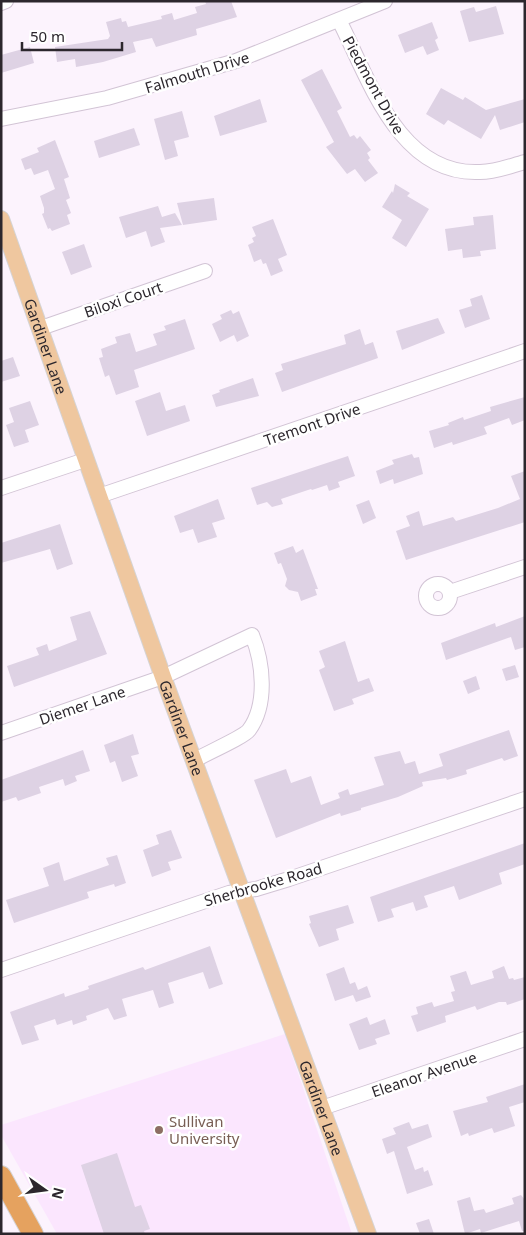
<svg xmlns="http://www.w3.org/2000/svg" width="526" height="1235" viewBox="0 0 526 1235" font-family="'Noto Sans',sans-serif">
<rect width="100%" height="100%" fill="#fcf3fd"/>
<polygon fill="#fbe6fe" points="285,1034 352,1234 57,1234 1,1135 1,1125"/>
<g fill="#ded2e4">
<polygon points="205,1 231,1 237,17 196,29 197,35 156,47 152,38 133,42 136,52 103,62 76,67 75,59 57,62 55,47 108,39 110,36 106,22 121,18 122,22 126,21 128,27 162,19 161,16 172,13 174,20 197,13 195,7 206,4"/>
<polygon points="496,6 504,34 469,42 460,11 474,7 476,12"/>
<polygon points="432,22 438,38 435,40 439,50 427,55 423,46 405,53 398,35"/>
<polygon points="30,47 34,63 1,73 1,55"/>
<polygon points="322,69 342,108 337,111 350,137 354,135 357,139 360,136 371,150 367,153 370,158 368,160 378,173 365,182 355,169 347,174 326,147 334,142 301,80"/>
<polygon points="441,88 463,100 465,97 486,110 525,99 525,122 500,130 495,115 481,139 448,120 444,125 426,114"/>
<polygon points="260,99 267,122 220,136 214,116"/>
<polygon points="182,111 189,137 174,141 178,156 165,160 154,119"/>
<polygon points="134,128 140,145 99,158 94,141"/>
<polygon points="55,140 69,177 64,179 70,198 66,200 71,213 67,215 70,224 52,231 50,228 48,229 42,214 44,213 44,208 40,196 55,189 48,170 34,175 31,168 25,170 21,159 39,152 37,148"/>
<polygon points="395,184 410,193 407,196 429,209 406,247 392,238 402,220 382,207 392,191 393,193"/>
<polygon points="214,198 217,220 183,225 177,203"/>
<polygon points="158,206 162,217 175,213 182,225 160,228 165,242 151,247 146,231 126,238 119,217"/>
<polygon points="493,215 496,249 480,251 481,256 463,258 462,249 448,251 445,229 474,225 473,217"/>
<polygon points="273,219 287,255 278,259 283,271 271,276 266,263 263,264 261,259 254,262 248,245 254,242 252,238 256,236 252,227"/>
<polygon points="84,244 92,267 71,275 62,252"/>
<polygon points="482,295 490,319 465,328 459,310 472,306 470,299"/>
<polygon points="231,310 233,314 239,311 249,336 237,342 234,335 220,342 212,324 222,319 220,315"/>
<polygon points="438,318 445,333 402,350 396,331"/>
<polygon points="185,319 195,349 134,370 139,387 116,395 109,375 105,377 99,358 103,357 101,349 117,343 115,337 130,333 136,352 157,345 153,334 166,330 164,326"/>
<polygon points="360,329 365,345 373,342 378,358 282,392 275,373 283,370 281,364 346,344 344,335"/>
<polygon points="13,357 20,376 1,382 1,361"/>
<polygon points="253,378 259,396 216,407 212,395 220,392 219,390"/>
<polygon points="160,392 166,411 185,405 190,421 147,436 135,401"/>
<polygon points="525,397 525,420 512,425 509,418 484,427 487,434 453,445 452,442 434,448 429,431 449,425 448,423 463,417 464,420 491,411 490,407"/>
<polygon points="30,401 39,425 25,430 29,442 14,447 6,425 14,422 9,408"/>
<polygon points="412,454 414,458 419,457 423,474 394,484 393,479 380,484 376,471 394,464 392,460"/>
<polygon points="348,456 355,476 338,482 340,487 329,491 327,485 312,490 311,489 281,499 283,504 272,507 267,502 257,505 251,488"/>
<polygon points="525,471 525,522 406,560 396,531 410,526 406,516 419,511 423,526 453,517 456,521 498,508 520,499 511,476"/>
<polygon points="218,499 225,519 212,523 217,537 198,543 193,529 180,533 174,516"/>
<polygon points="369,500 376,518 363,524 356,505"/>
<polygon points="60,524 73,564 57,570 50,549 1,563 1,543"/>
<polygon points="293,546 296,553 303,549 318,589 315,589 317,595 301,601 298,592 289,590 285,586 287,579 281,563 278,564 274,553"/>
<polygon points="90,611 107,654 14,687 7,666 39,655 36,648 47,644 49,651 77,640 70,617"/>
<polygon points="525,616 525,647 515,650 511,637 446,660 441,643 495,623 496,627"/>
<polygon points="345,641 358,682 369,678 374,691 352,699 354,704 334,711 319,670 325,667 319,651"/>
<polygon points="515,665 519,677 506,681 502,669"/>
<polygon points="476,676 480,689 468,694 463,681"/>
<polygon points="509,730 518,756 504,761 502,758 466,770 467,774 447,780 446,778 422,782 423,786 398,797 361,808 361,810 341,816 340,813 276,838 254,780 286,769 291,783 311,776 321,805 340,798 338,793 348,789 350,795 384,785 374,757 400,751 405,764 415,761 419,774 443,766 439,754"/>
<polygon points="133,734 139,754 131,756 138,776 122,782 115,761 110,763 104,745"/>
<polygon points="83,750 90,771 75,776 77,781 65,786 63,779 39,787 41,793 18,801 16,797 1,802 1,780"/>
<polygon points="171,830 182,858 168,862 171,870 152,877 143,850 159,844 156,835"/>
<polygon points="525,843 525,864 499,873 502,884 459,900 454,886 424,896 428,907 416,911 413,902 391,909 394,917 378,922 370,897"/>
<polygon points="117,855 126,883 115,887 114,884 87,892 89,898 14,923 6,900 49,886 43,868 59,862 64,881 109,865 106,858"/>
<polygon points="348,905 354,923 336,929 339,940 319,947 309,924 311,923 309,916"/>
<polygon points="210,946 223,984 209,989 203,972 168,983 174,1003 159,1008 153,990 122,999 127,1016 114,1020 108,1008 86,1016 87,1020 73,1025 72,1020 57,1025 55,1019 34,1026 39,1040 22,1045 10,1012 64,993 65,997 89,989 88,986 143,967 145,970"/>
<polygon points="504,966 509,979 513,978 514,980 525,977 525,999 507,1005 506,1002 499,1002 477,1010 475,1006 445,1016 446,1022 417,1032 411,1016 418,1014 416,1007 432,1002 434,1007 454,1001 451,992 455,991 450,976 466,971 471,985 494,978 492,971"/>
<polygon points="344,967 350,984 355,982 358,990 367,986 371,997 356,1002 353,995 335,1001 326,974"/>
<polygon points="367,1017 370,1025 385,1019 390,1034 375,1039 377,1044 359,1050 349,1024"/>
<polygon points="525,1084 525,1102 509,1107 515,1126 494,1133 492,1128 469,1136 468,1133 461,1136 453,1111 488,1102 486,1097"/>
<polygon points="409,1122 412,1129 428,1124 432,1137 407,1147 415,1170 423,1167 424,1172 428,1170 433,1185 407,1194 394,1151 387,1154 382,1139 396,1134 393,1128"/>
<polygon points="117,1153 135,1207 141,1205 150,1229 144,1231 145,1234 104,1234 81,1165"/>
<polygon points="521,1195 525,1200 525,1231 522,1231 519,1221 481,1233 480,1229 465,1234 457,1201 470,1197 474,1211 484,1209 486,1213 514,1204 512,1198"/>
<polygon points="429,1219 434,1234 420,1234 416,1223"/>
</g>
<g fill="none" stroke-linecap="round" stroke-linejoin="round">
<g stroke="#d2c4d5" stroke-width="16">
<g id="minor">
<polyline points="1,3 6,1"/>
<path d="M 339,20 C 369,79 399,176 480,172 C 496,172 510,166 525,162"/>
<polyline points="1,119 107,98 236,61 385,1"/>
<polyline points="41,328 205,271"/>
<polyline points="1,488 85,460"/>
<polyline points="99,496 525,351"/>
<circle cx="438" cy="596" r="12"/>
<polyline points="450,592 525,567"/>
<path d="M 1,733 L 163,677 L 252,635 C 263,662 268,704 249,730 C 244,737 205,754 195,760"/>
<polyline points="1,970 229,893 256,889 289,879 525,799"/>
<polyline points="322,1108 525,1039"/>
</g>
</g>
<g stroke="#d5d4d5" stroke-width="18">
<g id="major">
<path id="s1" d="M 1,219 L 163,677 L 368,1234"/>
</g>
</g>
<g stroke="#d5d4d5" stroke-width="22">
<polyline id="highway" points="1,1176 33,1234"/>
</g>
<use href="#minor" stroke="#fff" stroke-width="14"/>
<use href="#major" stroke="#efc79f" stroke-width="16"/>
<use href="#highway" stroke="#e5a25f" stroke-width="20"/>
</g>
<circle fill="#8d6e63" stroke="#fff" stroke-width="2" cx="159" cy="1130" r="5"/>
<g text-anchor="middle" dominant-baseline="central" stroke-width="5" stroke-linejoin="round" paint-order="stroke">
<g font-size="15" fill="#2c272d" stroke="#fff">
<text transform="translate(197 72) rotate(-17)">Falmouth Drive</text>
<text transform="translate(374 85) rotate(61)">Piedmont Drive</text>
<text transform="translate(123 299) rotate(-19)">Biloxi Court</text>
<text stroke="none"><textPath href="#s1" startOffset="135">Gardiner Lane</textPath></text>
<text transform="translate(312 424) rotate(-19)">Tremont Drive</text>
<text transform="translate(82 705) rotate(-19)">Diemer Lane</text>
<text stroke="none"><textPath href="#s1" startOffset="540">Gardiner Lane</textPath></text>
<text transform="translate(263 884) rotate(-16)">Sherbrooke Road</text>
<text transform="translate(424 1074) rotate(-19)">Eleanor Avenue</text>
<text stroke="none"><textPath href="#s1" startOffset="945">Gardiner Lane</textPath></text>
</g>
<g font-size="15" fill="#785e54" stroke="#fff" text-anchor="start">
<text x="169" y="1121">Sullivan<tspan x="169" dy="17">University</tspan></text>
</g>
</g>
<rect width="526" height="1235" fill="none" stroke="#2c272d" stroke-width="5"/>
<g transform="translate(45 1190) rotate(104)" stroke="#ffffff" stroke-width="4" paint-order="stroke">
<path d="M0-4L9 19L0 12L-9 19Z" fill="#2c272d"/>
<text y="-8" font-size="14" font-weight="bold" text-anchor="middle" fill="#2c272d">N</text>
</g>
<path d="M22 42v8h100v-8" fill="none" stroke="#2c272d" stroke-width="2.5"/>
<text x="30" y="42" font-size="15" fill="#2c272d" stroke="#ffffff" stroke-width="4" paint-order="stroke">50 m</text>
</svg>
